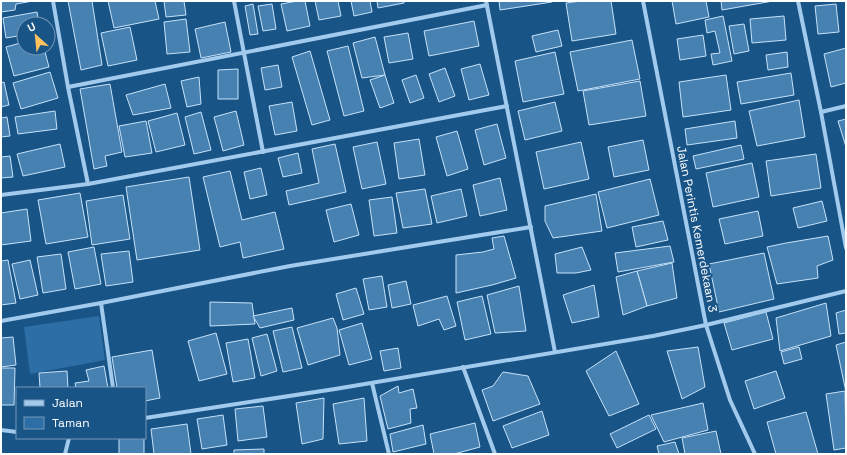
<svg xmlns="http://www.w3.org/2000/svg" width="847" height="455" viewBox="0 0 847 455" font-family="'Space Grotesk',sans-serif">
<rect width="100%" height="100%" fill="#195487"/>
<polygon fill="#2c6ea5" points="99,316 105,360 30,374 24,327"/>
<g fill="#4681b2" stroke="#c6e2f9">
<polygon points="1,1 33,1 16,4 15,10 1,12"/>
<polygon points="68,1 92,1 102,65 81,70"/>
<polygon points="108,1 155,1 159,19 114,28"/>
<polygon points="164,1 184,1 186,15 166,17"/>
<polygon points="297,1 305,1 310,26 287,31 281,4"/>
<polygon points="315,1 338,1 341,16 319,20"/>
<polygon points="351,1 370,1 372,12 354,16"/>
<polygon points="377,1 404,1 404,3 378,8"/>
<polygon points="499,1 552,1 552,2 500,10"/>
<polygon points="581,1 611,1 616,34 572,41 566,3"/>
<polygon points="672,1 706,1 709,17 676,24"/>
<polygon points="721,1 773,1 722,10"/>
<polygon points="253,4 258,34 250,35 245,6"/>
<polygon points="272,4 276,29 263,31 258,6"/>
<polygon points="836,4 839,32 818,34 815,6"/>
<polygon points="37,12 39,24 24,24 24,35 6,38 3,18"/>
<polygon points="723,16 732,61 713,65 711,54 720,53 715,31 707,33 705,20"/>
<polygon points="784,16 786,40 752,43 750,19"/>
<polygon points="186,19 190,52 167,54 164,22"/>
<polygon points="474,21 479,46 429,56 424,31"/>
<polygon points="225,22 231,52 201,58 195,29"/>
<polygon points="744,24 749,51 734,54 729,26"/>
<polygon points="130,27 137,60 108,66 101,33"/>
<polygon points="558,30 562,46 536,52 532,36"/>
<polygon points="408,33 413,59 389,63 384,37"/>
<polygon points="703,35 706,56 680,60 677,39"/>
<polygon points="375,37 385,75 362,78 353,43"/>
<polygon points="632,40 640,79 578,91 570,52"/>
<polygon points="24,42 24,48 44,48 49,67 14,76 6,47"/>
<polygon points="348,46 364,111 344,116 327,51"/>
<polygon points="846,48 846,83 831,87 824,54"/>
<polygon points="310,51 330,120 312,125 292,57"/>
<polygon points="555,52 564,94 523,102 515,61"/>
<polygon points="787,52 788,67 768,70 766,55"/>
<polygon points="480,64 489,95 469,100 461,69"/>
<polygon points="278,65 282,87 265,90 261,68"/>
<polygon points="445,68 455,96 439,102 429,74"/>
<polygon points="238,69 238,99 218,99 218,70"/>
<polygon points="50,72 58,98 21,109 13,83"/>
<polygon points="791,73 794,95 741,104 737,82"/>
<polygon points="385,75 394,103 380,108 370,80"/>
<polygon points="416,75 424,98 410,103 402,80"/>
<polygon points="726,75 731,110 683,117 679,82"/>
<polygon points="199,77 201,104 187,107 181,81"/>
<polygon points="640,81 646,116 589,125 583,91"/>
<polygon points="4,82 9,105 1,107 1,83"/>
<polygon points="110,84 122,152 105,156 107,166 94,169 80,89"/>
<polygon points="165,84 171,108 133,115 126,95"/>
<polygon points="799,100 805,137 757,146 749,111"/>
<polygon points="292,102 297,131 275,135 269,106"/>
<polygon points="555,102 562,131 525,140 518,111"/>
<polygon points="55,111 57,129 18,134 15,117"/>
<polygon points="236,111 244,145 223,151 214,117"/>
<polygon points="201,112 211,150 194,154 185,117"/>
<polygon points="177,113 185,145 156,152 148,121"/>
<polygon points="7,117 10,136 1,137 1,118"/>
<polygon points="846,119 846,147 838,121"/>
<polygon points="146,121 152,153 125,157 119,126"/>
<polygon points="735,121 737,138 687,145 685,129"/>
<polygon points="497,124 506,158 484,165 475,130"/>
<polygon points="457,131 468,169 447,176 436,137"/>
<polygon points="419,139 425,175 399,179 394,143"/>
<polygon points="643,140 649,170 614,177 608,147"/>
<polygon points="377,142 386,184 362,189 353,147"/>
<polygon points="581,142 589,179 544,189 536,152"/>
<polygon points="60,144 65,167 23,176 17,154"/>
<polygon points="335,144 346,192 289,205 286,191 319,183 312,149"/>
<polygon points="741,145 744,159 696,169 693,156"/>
<polygon points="298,153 302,173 283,177 278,158"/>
<polygon points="816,154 821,188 771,196 766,161"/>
<polygon points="10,156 13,177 1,178 1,157"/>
<polygon points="752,163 759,197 713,207 706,173"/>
<polygon points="261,168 267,195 250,199 244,172"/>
<polygon points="230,171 242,220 275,212 284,249 243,258 240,242 220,247 203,177"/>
<polygon points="189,177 200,250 137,260 126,187"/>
<polygon points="500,178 507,210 480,216 473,185"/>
<polygon points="650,179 659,215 607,228 598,192"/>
<polygon points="425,189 432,224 403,228 396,193"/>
<polygon points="461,189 467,216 437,223 431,196"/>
<polygon points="80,193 88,237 46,244 38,200"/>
<polygon points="596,194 602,231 553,238 545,221 545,206"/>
<polygon points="123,195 130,239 92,245 86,201"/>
<polygon points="392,197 397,233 374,236 369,200"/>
<polygon points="822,201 827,221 798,228 793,208"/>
<polygon points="351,204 359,235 334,242 326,210"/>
<polygon points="27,209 31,241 1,245 1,213"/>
<polygon points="758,211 763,236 725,244 719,219"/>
<polygon points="663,221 668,240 636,247 632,227"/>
<polygon points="504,236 516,278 492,285 456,293 456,255 483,252 494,249 492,238"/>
<polygon points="828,236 833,260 817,266 818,278 777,284 767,247 786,243"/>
<polygon points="670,246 674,262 618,272 615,253"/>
<polygon points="94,247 101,284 75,289 68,252"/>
<polygon points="582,247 591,270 576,273 557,273 555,254"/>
<polygon points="129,251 133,282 106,286 101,254"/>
<polygon points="764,253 774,299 719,312 709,264"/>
<polygon points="61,254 66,289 43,293 37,257"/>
<polygon points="8,260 16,303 1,305 1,261"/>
<polygon points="30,260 38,295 20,299 12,264"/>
<polygon points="672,263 677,298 647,306 637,271"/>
<polygon points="637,271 647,306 623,315 616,277"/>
<polygon points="382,276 387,307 369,310 363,279"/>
<polygon points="406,281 411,304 392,308 388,285"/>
<polygon points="594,285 599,317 572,323 563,295"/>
<polygon points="519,286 526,331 495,333 487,295"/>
<polygon points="356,288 364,314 343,320 336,294"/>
<polygon points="447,296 456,326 444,330 439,319 418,326 413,305"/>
<polygon points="482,296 491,334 465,340 457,302"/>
<polygon points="210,302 252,303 255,324 210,326"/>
<polygon points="826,303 831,336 780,351 776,318"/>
<polygon points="292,308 294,320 260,328 253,316"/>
<polygon points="846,310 846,333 839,334 836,313"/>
<polygon points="766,312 773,339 732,350 724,323"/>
<polygon points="333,318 337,328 340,355 308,365 297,328"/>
<polygon points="362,323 372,359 349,365 339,330"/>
<polygon points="292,327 302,368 283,372 273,331"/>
<polygon points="216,333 227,374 199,381 188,341"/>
<polygon points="267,334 277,371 261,376 252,338"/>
<polygon points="13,337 16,365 1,367 1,338"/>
<polygon points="248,339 255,378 233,382 226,343"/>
<polygon points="846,342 846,392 836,345"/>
<polygon points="698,347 705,387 682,399 667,351"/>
<polygon points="799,347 802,359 784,364 781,352"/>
<polygon points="398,348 401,368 384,371 380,351"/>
<polygon points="152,350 160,398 145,401 145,388 117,388 112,357"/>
<polygon points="616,351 639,404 609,416 586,371"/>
<polygon points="104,366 108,388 76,388 75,383 89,381 86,370"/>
<polygon points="1,368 15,368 14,405 1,405"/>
<polygon points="67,371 68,388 40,388 39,373"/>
<polygon points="776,371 785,398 754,409 745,381"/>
<polygon points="503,372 528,376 540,404 493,421 482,390 493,386"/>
<polygon points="398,386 399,393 413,389 417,408 410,409 411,423 388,429 380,396"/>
<polygon points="845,391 846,448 834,450 826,394"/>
<polygon points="324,398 323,439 302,444 296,403"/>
<polygon points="364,398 367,441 339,444 333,404"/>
<polygon points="703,403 708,430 664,442 651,415"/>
<polygon points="263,406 267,437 238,441 235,409"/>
<polygon points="542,411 549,435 512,448 503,426"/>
<polygon points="806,412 818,454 776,454 767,422"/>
<polygon points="223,415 227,445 202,449 197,419"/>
<polygon points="649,415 656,429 617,448 610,434"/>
<polygon points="475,423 480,447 454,454 434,454 430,434"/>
<polygon points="187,424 191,454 154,454 151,429"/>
<polygon points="423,425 426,444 393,452 390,434"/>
<polygon points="716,431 721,454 685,454 682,438"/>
<rect x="119" y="438" width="25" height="16"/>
<polygon points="675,442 679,454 659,454 657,446"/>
<polygon points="264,449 264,454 234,454 234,450"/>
</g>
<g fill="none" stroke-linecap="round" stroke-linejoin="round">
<g stroke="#a1caed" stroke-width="4">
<polyline points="53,1 68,87 88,184"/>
<polyline points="234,1 263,152"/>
<polyline points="486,1 555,352"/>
<polyline points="643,1 706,325 730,400 755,454"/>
<polyline points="798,1 821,112 846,248"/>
<polyline points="68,87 487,5"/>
<polyline points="821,112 846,106"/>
<polyline points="1,195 88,184 507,106"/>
<polyline points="101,303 113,388"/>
<polyline points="1,321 101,303 290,266 531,227"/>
<polyline points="463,367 495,454"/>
<polyline points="372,383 389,454"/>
<polyline points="145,418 335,389 653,336 706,325 846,291"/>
<polyline points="1,430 17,432"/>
<polyline points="65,454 69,438"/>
</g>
</g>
<g text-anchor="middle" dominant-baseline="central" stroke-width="4" stroke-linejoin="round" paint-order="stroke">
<g font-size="12" fill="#fff" stroke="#195487">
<text transform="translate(697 229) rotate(79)">Jalan Perintis Kemerdekaan 3</text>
</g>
</g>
<rect width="847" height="455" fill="none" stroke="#ffffff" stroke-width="4"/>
<rect x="16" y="387" width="130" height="52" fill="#195487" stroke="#7598b7"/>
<rect x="24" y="400" width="20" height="6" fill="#a1caed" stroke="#7598b7"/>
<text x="52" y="407" font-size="12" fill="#ffffff">Jalan</text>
<rect x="24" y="417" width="20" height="12" fill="#2c6ea5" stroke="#7598b7"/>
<text x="52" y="427" font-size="12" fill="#ffffff">Taman</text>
<g transform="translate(36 36) rotate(333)"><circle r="19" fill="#195487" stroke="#7598b7"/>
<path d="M0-3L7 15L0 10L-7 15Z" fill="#ffc15d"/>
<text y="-6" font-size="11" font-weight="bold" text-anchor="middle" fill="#ffffff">U</text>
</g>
</svg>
